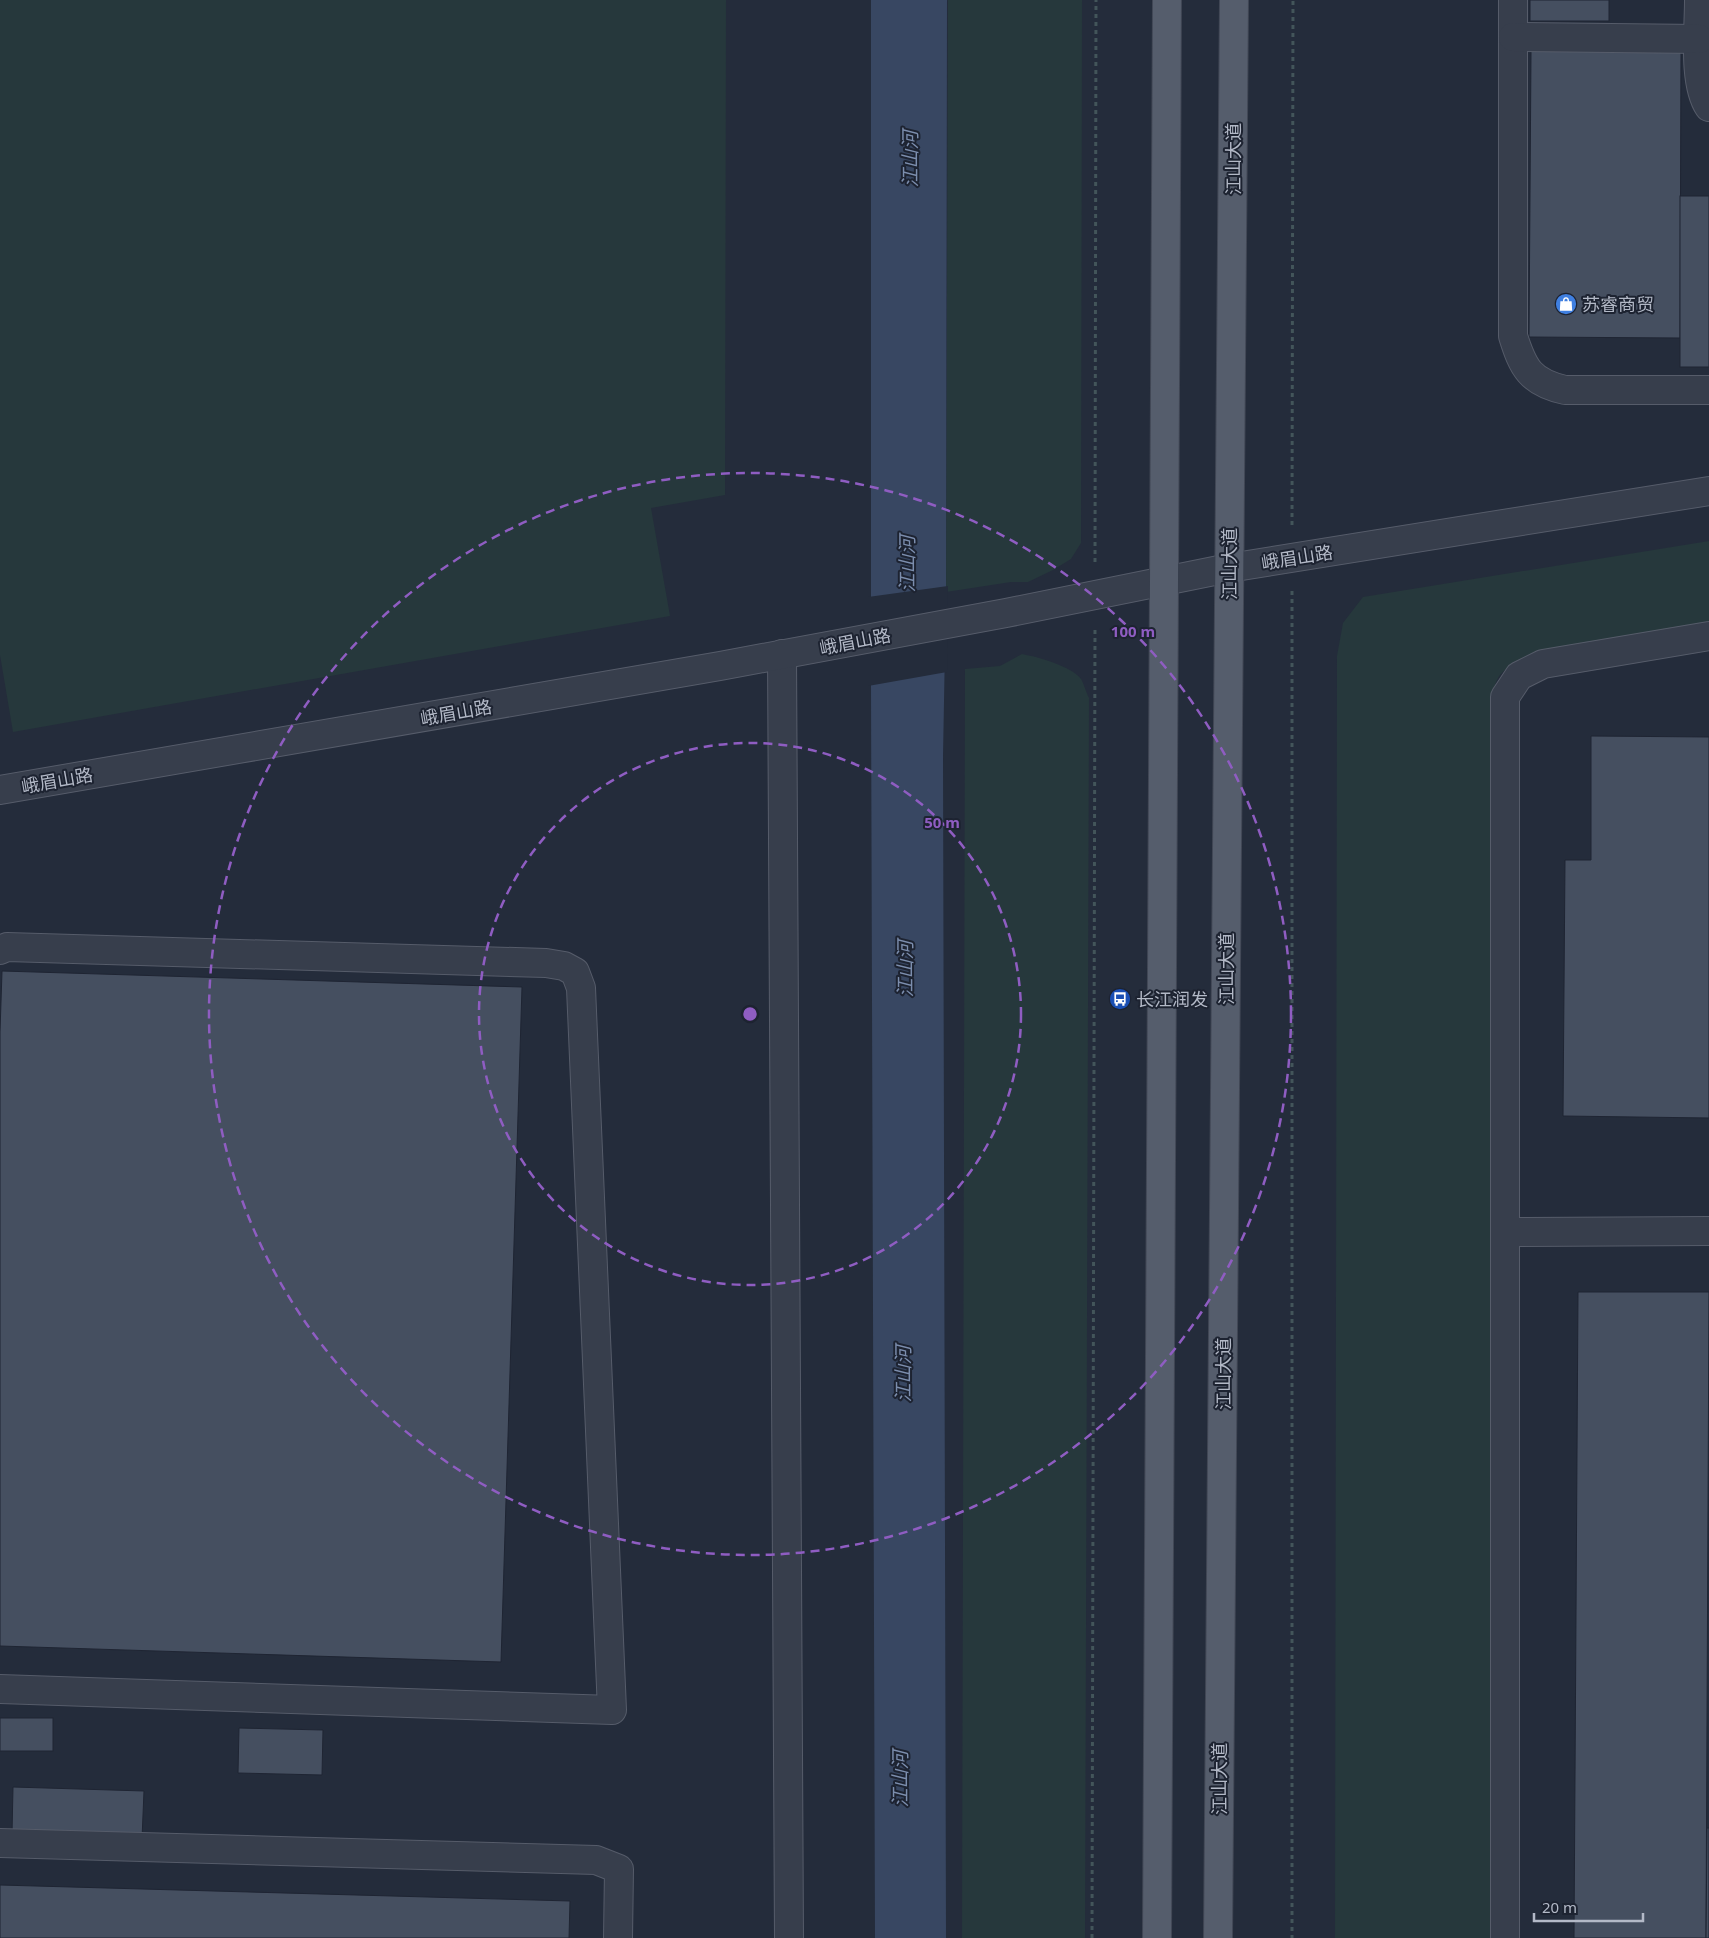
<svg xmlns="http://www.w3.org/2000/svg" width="1709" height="1938" viewBox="0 0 1709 1938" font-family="'Noto Sans','Noto Sans SC',sans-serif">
<rect width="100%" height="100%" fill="#242c3b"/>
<g fill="#26383c">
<polygon points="0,0 726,0 725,495 651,508 670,616 13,732 0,655"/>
<polygon points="948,0 1082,0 1081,543 1071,559 1053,570 1028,582 1011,582 946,592"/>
<path d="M 1709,541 L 1709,626 L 1527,658 C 1496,672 1494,677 1492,710 L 1494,1938 L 1335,1938 L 1337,656 L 1343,623 L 1363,597 Z"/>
<path d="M 1022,654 C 1038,657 1071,666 1081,679 C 1084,684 1086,692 1089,698 L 1085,1938 L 962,1938 L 965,669 L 1000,666 Z"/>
</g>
<polygon fill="#384762" points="871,0 947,0 946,592 943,756 946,1938 875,1938 871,687"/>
<polygon fill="#242c3b" points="948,586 947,672 868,686 868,597"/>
<g fill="#454f60" stroke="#1f2533">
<rect x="1530" y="0" width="79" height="21"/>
<polygon points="1531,51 1681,52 1680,338 1529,337"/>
<rect x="1680" y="196" width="29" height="171"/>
<polygon points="1591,736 1709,737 1709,1118 1563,1116 1565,860 1591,860"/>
<polygon points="2,971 522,987 501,1662 0,1646 0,1032"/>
<polygon points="1578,1292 1709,1292 1706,1938 1574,1938"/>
<rect x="0" y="1718" width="53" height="33"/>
<polygon points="239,1728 323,1730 322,1775 238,1773"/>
<polygon points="13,1787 144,1791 142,1839 12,1834"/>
<polygon points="1707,1828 1709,1828 1709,1938 1706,1938"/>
<polygon points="0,1885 570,1901 569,1938 0,1938"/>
</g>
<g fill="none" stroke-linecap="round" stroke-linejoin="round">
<g stroke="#565c6a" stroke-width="30">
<g id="minor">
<path d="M 1513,0 L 1513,336 C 1523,368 1530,382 1565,390 L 1709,390"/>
<path d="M 1699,0 C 1699,30 1693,83 1709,107"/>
<polyline points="1513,37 1699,39"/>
<polyline points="782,654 789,1938"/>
<polyline points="0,790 720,666 1006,613 1229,568 1709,491"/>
<polyline points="0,950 7,947 546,963 564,966 575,972 581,988 612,1710 0,1689"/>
<polyline points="1505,1232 1709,1231"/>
<polyline points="0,1843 596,1860 619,1869 618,1938"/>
<polyline points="1505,1938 1505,697 1519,676 1543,664 1709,636"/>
</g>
</g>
<g stroke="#414755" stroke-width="30">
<g id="major">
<polyline points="1157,1938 1167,0"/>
<polyline points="1218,1938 1234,0"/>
</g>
</g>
<g stroke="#43555a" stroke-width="3" stroke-dasharray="4 4" stroke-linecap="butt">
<polyline points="1292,525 1293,0"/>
<polyline points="1095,562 1096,0"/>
<polyline points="1292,591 1292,1938"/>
<polyline points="1092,1938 1095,628"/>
</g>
<use href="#minor" stroke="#373e4c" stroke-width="28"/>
<use href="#major" stroke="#555d6c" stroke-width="28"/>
</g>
<g fill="none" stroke="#8f5dc2" stroke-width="2.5" stroke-dasharray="9 6">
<circle cx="750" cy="1014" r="271"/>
<circle cx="750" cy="1014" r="541"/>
</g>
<defs>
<g id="shop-disc" transform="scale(1.125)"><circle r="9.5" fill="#3f7fe0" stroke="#1d2331"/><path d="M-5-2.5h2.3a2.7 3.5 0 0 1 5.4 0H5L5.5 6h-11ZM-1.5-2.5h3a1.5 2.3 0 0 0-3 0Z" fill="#fff"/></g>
<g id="bus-disc" transform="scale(1.125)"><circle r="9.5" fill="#1a4fb4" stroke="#1d2331"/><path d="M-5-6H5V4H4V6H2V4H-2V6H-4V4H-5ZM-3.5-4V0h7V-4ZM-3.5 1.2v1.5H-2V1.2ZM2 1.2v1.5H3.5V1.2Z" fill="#fff"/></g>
</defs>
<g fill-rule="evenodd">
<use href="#shop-disc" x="1566" y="304"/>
<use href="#bus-disc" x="1120" y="999"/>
</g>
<g text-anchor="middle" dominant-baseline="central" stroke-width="4" stroke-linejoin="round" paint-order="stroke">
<g font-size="18" fill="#b3b9c7" stroke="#1d2331">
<text transform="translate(1233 159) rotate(-90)">江山大道</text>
<text transform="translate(1297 557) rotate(-9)">峨眉山路</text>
<text transform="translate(1229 564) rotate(-90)">江山大道</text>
<text transform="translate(855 641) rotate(-11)">峨眉山路</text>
<text transform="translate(456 712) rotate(-10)">峨眉山路</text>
<text transform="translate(57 780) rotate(-10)">峨眉山路</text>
<text transform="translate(1226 969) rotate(-90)">江山大道</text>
<text transform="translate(1223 1374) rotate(-90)">江山大道</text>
<text transform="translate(1219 1779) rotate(-90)">江山大道</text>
</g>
<g font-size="18" fill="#b3b9c7" stroke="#1d2331" text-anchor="start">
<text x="1582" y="304">苏睿商贸</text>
<text x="1136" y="999">长江润发</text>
</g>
<g font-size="19" font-style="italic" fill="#7c8eae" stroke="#1d2331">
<text transform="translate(910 159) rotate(-90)">江山河</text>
<text transform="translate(907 564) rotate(-90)">江山河</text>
<text transform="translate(905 969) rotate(-90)">江山河</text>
<text transform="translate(903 1374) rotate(-90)">江山河</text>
<text transform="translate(900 1779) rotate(-90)">江山河</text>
</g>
</g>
<circle cx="750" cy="1014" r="8" fill="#8f5dc2" stroke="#1d2331" stroke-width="2.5"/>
<g font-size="15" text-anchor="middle" font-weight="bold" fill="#8f5dc2" stroke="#1d2331" stroke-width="4" stroke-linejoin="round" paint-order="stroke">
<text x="1133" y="637">100 m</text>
<text x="942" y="828">50 m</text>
</g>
<path d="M1534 1913v8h109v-8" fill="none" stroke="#b3b9c7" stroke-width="2.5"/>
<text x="1542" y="1913" font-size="15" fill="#b3b9c7" stroke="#1d2331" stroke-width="4" paint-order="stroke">20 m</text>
</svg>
